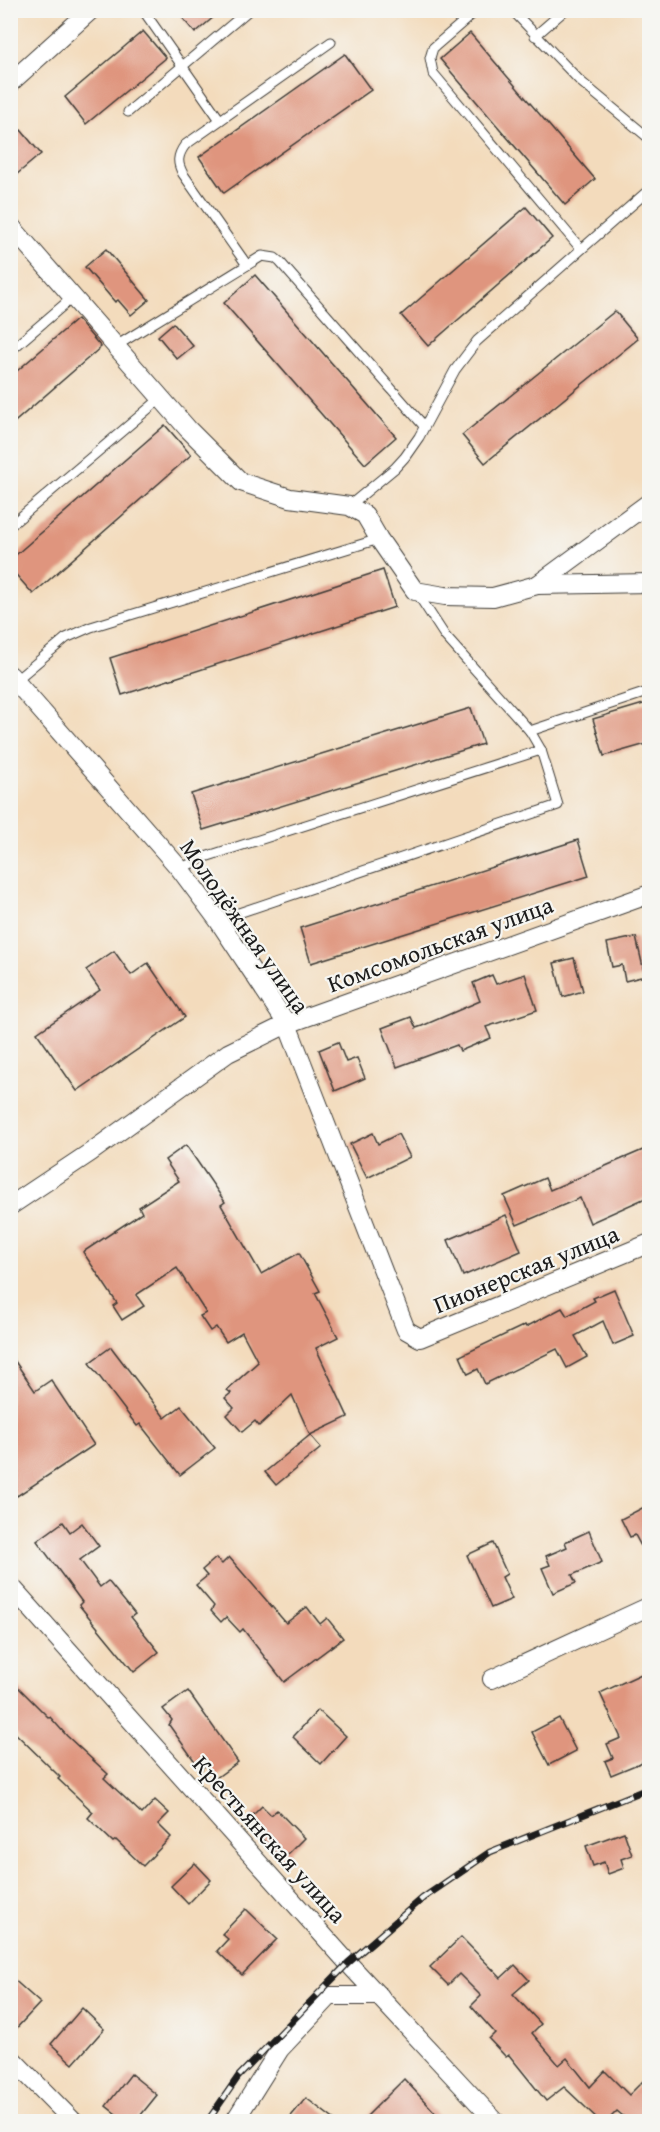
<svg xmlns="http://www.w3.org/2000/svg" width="660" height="2132" viewBox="0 0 660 2132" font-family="'Gentium Book Plus',serif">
<rect width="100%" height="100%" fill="#f6f6f2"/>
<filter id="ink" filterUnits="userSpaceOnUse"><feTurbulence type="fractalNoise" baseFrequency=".0167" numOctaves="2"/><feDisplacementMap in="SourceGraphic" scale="12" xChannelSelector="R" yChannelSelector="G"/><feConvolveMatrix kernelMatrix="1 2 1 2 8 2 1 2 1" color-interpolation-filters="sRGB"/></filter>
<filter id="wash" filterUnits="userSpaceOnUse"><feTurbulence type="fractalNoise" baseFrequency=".008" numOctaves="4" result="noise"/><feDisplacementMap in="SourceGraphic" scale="24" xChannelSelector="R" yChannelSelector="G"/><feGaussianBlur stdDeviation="1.35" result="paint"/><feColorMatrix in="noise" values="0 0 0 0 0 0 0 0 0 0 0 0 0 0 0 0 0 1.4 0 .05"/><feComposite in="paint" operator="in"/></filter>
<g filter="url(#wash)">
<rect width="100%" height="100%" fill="#f3dbbc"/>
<g id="blocks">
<g fill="#df957e">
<polygon points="176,10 222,10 195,33"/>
<polygon points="143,31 166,58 86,124 65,97"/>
<polygon points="470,33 595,179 565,205 440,59"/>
<polygon points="345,54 371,90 224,193 199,157"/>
<polygon points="21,130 41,154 10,180 10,139"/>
<polygon points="526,207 552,238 428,346 401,315"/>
<polygon points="106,249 149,300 131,315 118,300 115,302 85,267"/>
<polygon points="255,275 396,437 365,464 224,303"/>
<polygon points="615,311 638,339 485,463 462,435"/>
<polygon points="77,319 101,347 10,426 10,377"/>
<polygon points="173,323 193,346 177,359 158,336"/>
<polygon points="165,425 191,455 33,594 10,568 10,560"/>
<polygon points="383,570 395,607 122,695 110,658"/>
<polygon points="650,702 650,743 604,756 593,719"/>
<polygon points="471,708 483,744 203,830 191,794"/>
<polygon points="578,840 589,876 311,963 300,928"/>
<polygon points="636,937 645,976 625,981 622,965 612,967 607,943"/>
<polygon points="114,951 131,975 148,963 185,1017 77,1091 37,1033 100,990 86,970"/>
<polygon points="574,958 583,991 563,997 554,963"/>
<polygon points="525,974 537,1010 486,1027 491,1038 460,1051 457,1045 397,1067 382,1028 411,1017 416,1028 422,1026 480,1001 473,983 492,975 496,984"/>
<polygon points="338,1042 346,1062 357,1058 365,1078 335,1091 319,1050"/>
<polygon points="373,1133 378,1144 398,1134 410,1157 367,1178 350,1144"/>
<polygon points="186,1145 225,1202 221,1205 261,1274 299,1253 320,1291 315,1293 338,1337 316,1348 348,1417 310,1435 292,1395 259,1426 255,1421 242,1432 227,1415 234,1408 225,1398 231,1393 227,1390 258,1362 242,1332 226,1342 216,1327 210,1331 200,1316 206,1313 177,1268 136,1295 144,1306 122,1320 113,1306 117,1303 83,1252 142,1213 139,1207 179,1181 165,1160"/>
<polygon points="650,1147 650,1196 590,1223 580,1198 517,1225 504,1196 545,1178 550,1190"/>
<polygon points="506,1215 521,1251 463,1276 448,1240"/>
<polygon points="614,1289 634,1336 613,1345 603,1321 575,1336 587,1357 567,1368 557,1349 485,1384 478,1369 468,1374 460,1356 525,1325 526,1327 562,1308 567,1316 595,1301 593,1298"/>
<polygon points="111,1347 165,1418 181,1406 215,1448 180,1475 140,1424 137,1426 89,1363"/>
<polygon points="10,1354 35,1391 51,1380 94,1445 17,1496 10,1486"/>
<polygon points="310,1435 321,1448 276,1485 265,1472"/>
<polygon points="650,1504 650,1563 635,1535 630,1537 621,1519"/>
<polygon points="63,1522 70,1532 82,1523 99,1546 80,1560 100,1587 108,1581 135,1614 131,1617 159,1652 134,1672 79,1605 82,1602 37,1541"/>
<polygon points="589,1531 602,1562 572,1575 576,1583 553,1593 542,1568 550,1565 546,1556 567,1547 565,1542"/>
<polygon points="493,1543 507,1574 502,1577 512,1599 491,1608 467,1555"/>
<polygon points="229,1557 286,1623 307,1607 320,1624 327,1618 343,1638 284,1682 243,1629 240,1632 226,1617 221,1622 211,1611 214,1606 196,1585 207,1576 202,1570 216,1558 222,1564"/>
<polygon points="650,1670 650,1759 611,1775 605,1761 613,1758 607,1744 621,1738 600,1693"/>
<polygon points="10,1679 49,1718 50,1717 67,1736 108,1774 104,1778 142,1814 155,1800 169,1813 158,1824 171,1837 143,1866 116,1840 113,1842 88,1818 93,1812 58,1779 60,1777 10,1728"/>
<polygon points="188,1691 238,1762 216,1778 206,1764 201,1770 169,1725 172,1720 163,1709"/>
<polygon points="318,1710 346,1736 321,1764 293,1737"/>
<polygon points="559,1718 576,1751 549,1765 532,1732"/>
<polygon points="262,1806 271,1815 277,1810 304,1838 282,1860 246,1822"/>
<polygon points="624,1832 632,1855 621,1859 624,1868 608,1874 604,1862 593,1866 586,1846"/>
<polygon points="195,1863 211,1880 188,1904 171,1886"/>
<polygon points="246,1909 277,1939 242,1975 217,1951 228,1939 222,1934"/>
<polygon points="461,1937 501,1978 515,1965 529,1980 513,1994 541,2024 532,2033 559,2065 567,2058 590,2087 605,2071 629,2095 650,2074 650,2110 638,2121 629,2121 617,2111 607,2121 600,2121 564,2087 546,2101 509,2055 506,2057 489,2039 495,2033 471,2006 481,1996 459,1974 448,1985 430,1967"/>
<polygon points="10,1976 40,2003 10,2035"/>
<polygon points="82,2008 104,2029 73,2064 51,2044"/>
<polygon points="131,2074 157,2095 136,2121 125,2121 106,2106"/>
<polygon points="404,2079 443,2121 362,2121"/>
<polygon points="306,2098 336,2121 287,2121"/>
</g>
</g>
</g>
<g filter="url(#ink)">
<use href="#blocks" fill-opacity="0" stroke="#3c3934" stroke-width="1.5"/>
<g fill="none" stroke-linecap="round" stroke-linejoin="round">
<g stroke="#3c3934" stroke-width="11">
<g id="service">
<polyline points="143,10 220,120"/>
<polyline points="477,10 433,48 430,58 433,73 581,249"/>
<polyline points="512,10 580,81 650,139"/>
<polyline points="535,36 565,10"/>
<polyline points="128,112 249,10"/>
<polyline points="10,250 23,239"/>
<path d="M 247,265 L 183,174 C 177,163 177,156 185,145 L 331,42"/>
<polyline points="116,346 262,256 275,258 280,262 424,426"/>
<polyline points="10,351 73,297"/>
<polyline points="349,506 395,468 405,457 419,437 455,370 477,341 650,189"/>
<polyline points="10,526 161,398"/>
<polyline points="15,681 66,638 91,627 379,539"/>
<polyline points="530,731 650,691"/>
<polyline points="180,869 202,858 541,750"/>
<polyline points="218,920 558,805 541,750 530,731 445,636 417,593"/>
</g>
</g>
<g stroke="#3c3934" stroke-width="20">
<g id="minor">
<polyline points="10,83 91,10"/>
<polyline points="10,225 188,429 241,482 290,498 349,506 365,515 379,539 415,591 445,596 493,597 537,585 650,502"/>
<polyline points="537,585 650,583"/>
<polyline points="10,675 180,869 218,920 287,1024 406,1330 420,1338 650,1243"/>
<polyline points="10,1206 91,1152 228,1053 287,1024 650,894"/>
<polyline points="10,1585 348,1963 496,2122"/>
<polyline points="492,1679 650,1606"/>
<polyline points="10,2057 74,2122"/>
<polyline points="234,2122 280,2049 330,1996 380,1996"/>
</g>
</g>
<use href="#service" stroke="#fff" stroke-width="9"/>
<use href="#minor" stroke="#fff" stroke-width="18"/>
<g stroke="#1c1c1c" stroke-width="7">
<polyline id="rail" points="207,2122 238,2077 348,1963 423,1898 490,1852 650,1788"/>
</g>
<use href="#rail" stroke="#f6f6f2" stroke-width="4.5" stroke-dasharray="14" stroke-linecap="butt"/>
</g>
</g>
<g text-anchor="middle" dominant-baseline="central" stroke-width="4.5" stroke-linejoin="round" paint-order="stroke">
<g font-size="24" fill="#1c1c1c" stroke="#f6f6f2">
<text transform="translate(245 926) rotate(55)">Молодёжная улица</text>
<text transform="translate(440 944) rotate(-20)">Комсомольская улица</text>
<text transform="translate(526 1269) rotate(-22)">Пионерская улица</text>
<text transform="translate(270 1839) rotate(48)">Крестьянская улица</text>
</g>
</g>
<rect width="660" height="2132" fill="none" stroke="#f6f6f2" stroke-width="36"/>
</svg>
